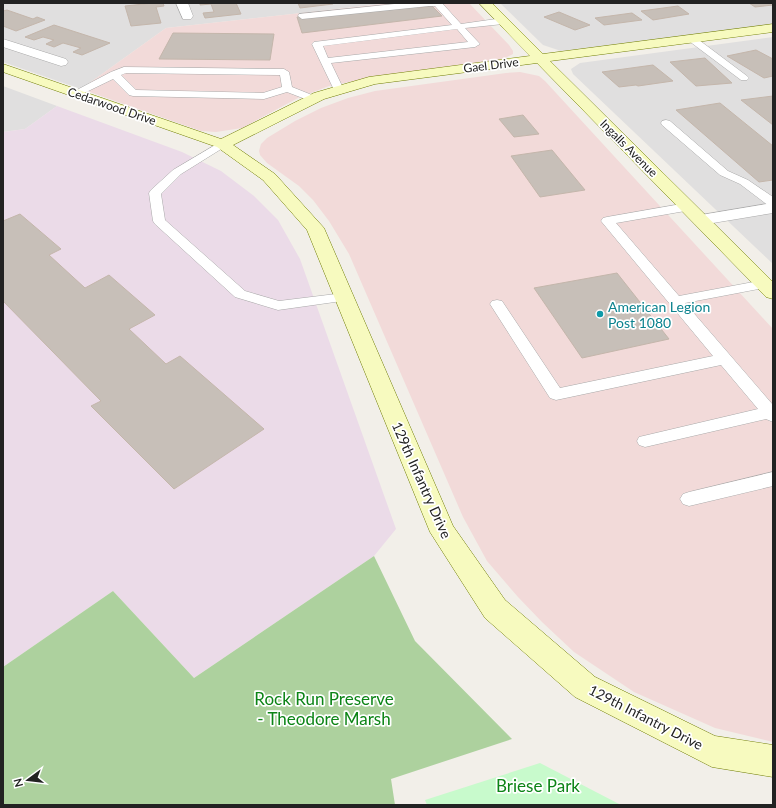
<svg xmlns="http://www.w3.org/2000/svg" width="776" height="808" viewBox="0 0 776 808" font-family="Lato,sans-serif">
<rect width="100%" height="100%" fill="#f2efe9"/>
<g fill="#e0dfdf">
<polygon points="3,3 391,3 166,28 81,89 3,62"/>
<polygon points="500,3 773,3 773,24 561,51 543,45"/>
<polygon points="773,37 773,264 573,74 571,69 580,63"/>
<polygon points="3,86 57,106 25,129 3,132"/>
</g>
<g fill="#f2dad9">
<polygon points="391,3 469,3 509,45 513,51 513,54 501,60 375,77 329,86 298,98 242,128 216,132 201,131 81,89 166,28"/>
<polygon points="520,72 539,76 545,81 773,329 773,742 715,728 634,692 574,652 542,622 518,597 487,561 463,517 349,254 329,221 313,200 299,186 267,163 260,155 259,151 261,144 267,138 295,121 321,108 348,98 375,91 506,73"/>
</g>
<polygon fill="#ebdbe8" points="57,106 182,152 221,171 254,196 278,220 300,259 396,529 374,556 194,678 113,591 3,667 3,132 25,129"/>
<polygon fill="#add19e" points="374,556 415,641 512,739 391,779 395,805 3,805 3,667 113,591 194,678"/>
<polygon fill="#c8facc" points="540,763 621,805 427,805 425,800"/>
<g fill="#c7bfb8" stroke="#c4b6ab">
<polygon points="153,3 163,3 164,6 156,7 161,23 131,26 125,6"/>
<polygon points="200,3 236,3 241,14 205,18 203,13 214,12 211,4 200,5"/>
<polygon points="298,3 332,3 333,4 300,8"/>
<polygon points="749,3 773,3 773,5 755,7"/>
<polygon points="415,4 418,8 432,6 442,16 302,33 297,17"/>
<polygon points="678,6 689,14 653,20 641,11"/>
<polygon points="7,10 33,19 37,17 45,20 16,31 3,26 3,11"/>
<polygon points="559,12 590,25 575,30 544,17"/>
<polygon points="632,13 642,20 604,25 595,18"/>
<polygon points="54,25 110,43 82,55 73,52 81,48 63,43 54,47 46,44 54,40 43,37 34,40 25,37"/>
<polygon points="173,33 274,34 270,60 159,59"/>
<polygon points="756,50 773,59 773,76 764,78 727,56"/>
<polygon points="705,58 732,83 696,86 670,62"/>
<polygon points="653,65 673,81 638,86 636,85 619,87 602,72"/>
<polygon points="773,96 773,125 741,100"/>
<polygon points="720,103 773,146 773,180 759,182 676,110"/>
<polygon points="523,115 539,134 514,137 499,119"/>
<polygon points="552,150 585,190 540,197 511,156"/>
<polygon points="20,214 61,249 49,255 85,288 109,275 155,315 129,329 166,364 180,356 264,429 174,489 91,406 101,401 3,301 3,221"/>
<polygon points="617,273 669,339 582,358 534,288"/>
</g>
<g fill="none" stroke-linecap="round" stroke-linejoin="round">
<g stroke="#a9a9a9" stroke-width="1">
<g id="lane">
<path d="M 404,3 L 442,3 L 461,24 L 503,18 L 507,21 L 503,24 L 465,28 L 480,44 L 475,47 L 331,63 L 344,90 L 339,93 L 335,92 L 312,44 L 314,42 L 452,25 L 435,6 L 429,6 L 302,19 L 298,16 L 299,14 ZM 457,29 L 468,42 L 328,58 L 323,46 Z"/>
<polygon points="692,36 695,37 747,76 749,78 747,80 741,80 689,41 687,39"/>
<path d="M 124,67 L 284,69 L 289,72 L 292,87 L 317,97 L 318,99 L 313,102 L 287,92 L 264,99 L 133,96 L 129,95 L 113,79 L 80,95 L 76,96 L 71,93 L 111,72 ZM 126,73 L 280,75 L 282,87 L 263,93 L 136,90 L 121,75 Z"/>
<polygon points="666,120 670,121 728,171 748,180 773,197 773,207 769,206 740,184 720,175 662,125 661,123 662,121"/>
<polygon points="222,141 226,142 228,144 226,146 181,174 161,194 165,220 245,291 279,301 344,293 349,294 351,297 349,300 278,310 235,297 155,224 153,221 149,193 151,190 173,170"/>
<polygon points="687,203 691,204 693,207 691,210 616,223 679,296 764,280 769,281 771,284 769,287 685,303 773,405 773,422 766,419 645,447 639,445 637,441 639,437 758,409 721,365 556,400 550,398 490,304 492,301 497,300 502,301 560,388 713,356 601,221 603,218 607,217"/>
<polygon points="773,472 773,486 689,506 683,504 680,499 683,494 689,492"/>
</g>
</g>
<g stroke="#a9a9a9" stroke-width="1">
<g id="street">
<polygon points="176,3 188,3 193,16 191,19 183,19"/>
<polygon points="3,39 66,59 68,62 66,65 61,66 3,47"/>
<polygon points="773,203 773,213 701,225 695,224 692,220 695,216"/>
</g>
</g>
<g stroke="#707d05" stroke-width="1">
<polygon id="secondary" points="479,3 492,3 543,54 773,24 773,32 550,61 773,282 773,299 766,297 537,63 375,84 324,99 233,145 275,174 324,228 453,526 505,600 595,677 715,736 773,745 773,777 712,767 575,697 485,618 430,532 307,230 263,180 217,147 3,72 3,64 221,139 314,93 369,77 530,56"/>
</g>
<use href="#lane" fill="#fff" fill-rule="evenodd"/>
<use href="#street" fill="#fff" fill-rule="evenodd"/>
<use href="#secondary" fill="#f7fabf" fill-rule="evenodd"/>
</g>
<circle fill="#0f9aa8" stroke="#fff" stroke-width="1.5" cx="600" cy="314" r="4"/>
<g text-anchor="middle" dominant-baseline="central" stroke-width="3.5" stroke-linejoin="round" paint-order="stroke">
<g font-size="12" fill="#222" stroke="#fff">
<text transform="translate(491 65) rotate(-7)">Gael Drive</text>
<text transform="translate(112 106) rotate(19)">Cedarwood Drive</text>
<text transform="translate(629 148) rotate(45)">Ingalls Avenue</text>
</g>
<g font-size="14" fill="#0d838f" stroke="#fff" text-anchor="start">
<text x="608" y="306">American Legion<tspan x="608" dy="16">Post 1080</tspan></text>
</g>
<g font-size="14" fill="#222" stroke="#fff">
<text transform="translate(422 480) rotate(66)">129th Infantry Drive</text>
<text transform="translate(646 717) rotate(27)">129th Infantry Drive</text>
</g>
<g font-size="17" fill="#0c8416" stroke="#fff">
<text x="324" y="698">Rock Run Preserve<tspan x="324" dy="20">- Theodore Marsh</tspan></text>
<text x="538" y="785">Briese Park</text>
</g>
</g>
<rect width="776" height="808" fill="none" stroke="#222222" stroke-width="8"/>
<g transform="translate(28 780) rotate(255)" stroke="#ffffff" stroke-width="3" paint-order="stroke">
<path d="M0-3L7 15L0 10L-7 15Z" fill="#222222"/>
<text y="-6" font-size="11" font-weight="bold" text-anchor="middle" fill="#222222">N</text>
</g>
</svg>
